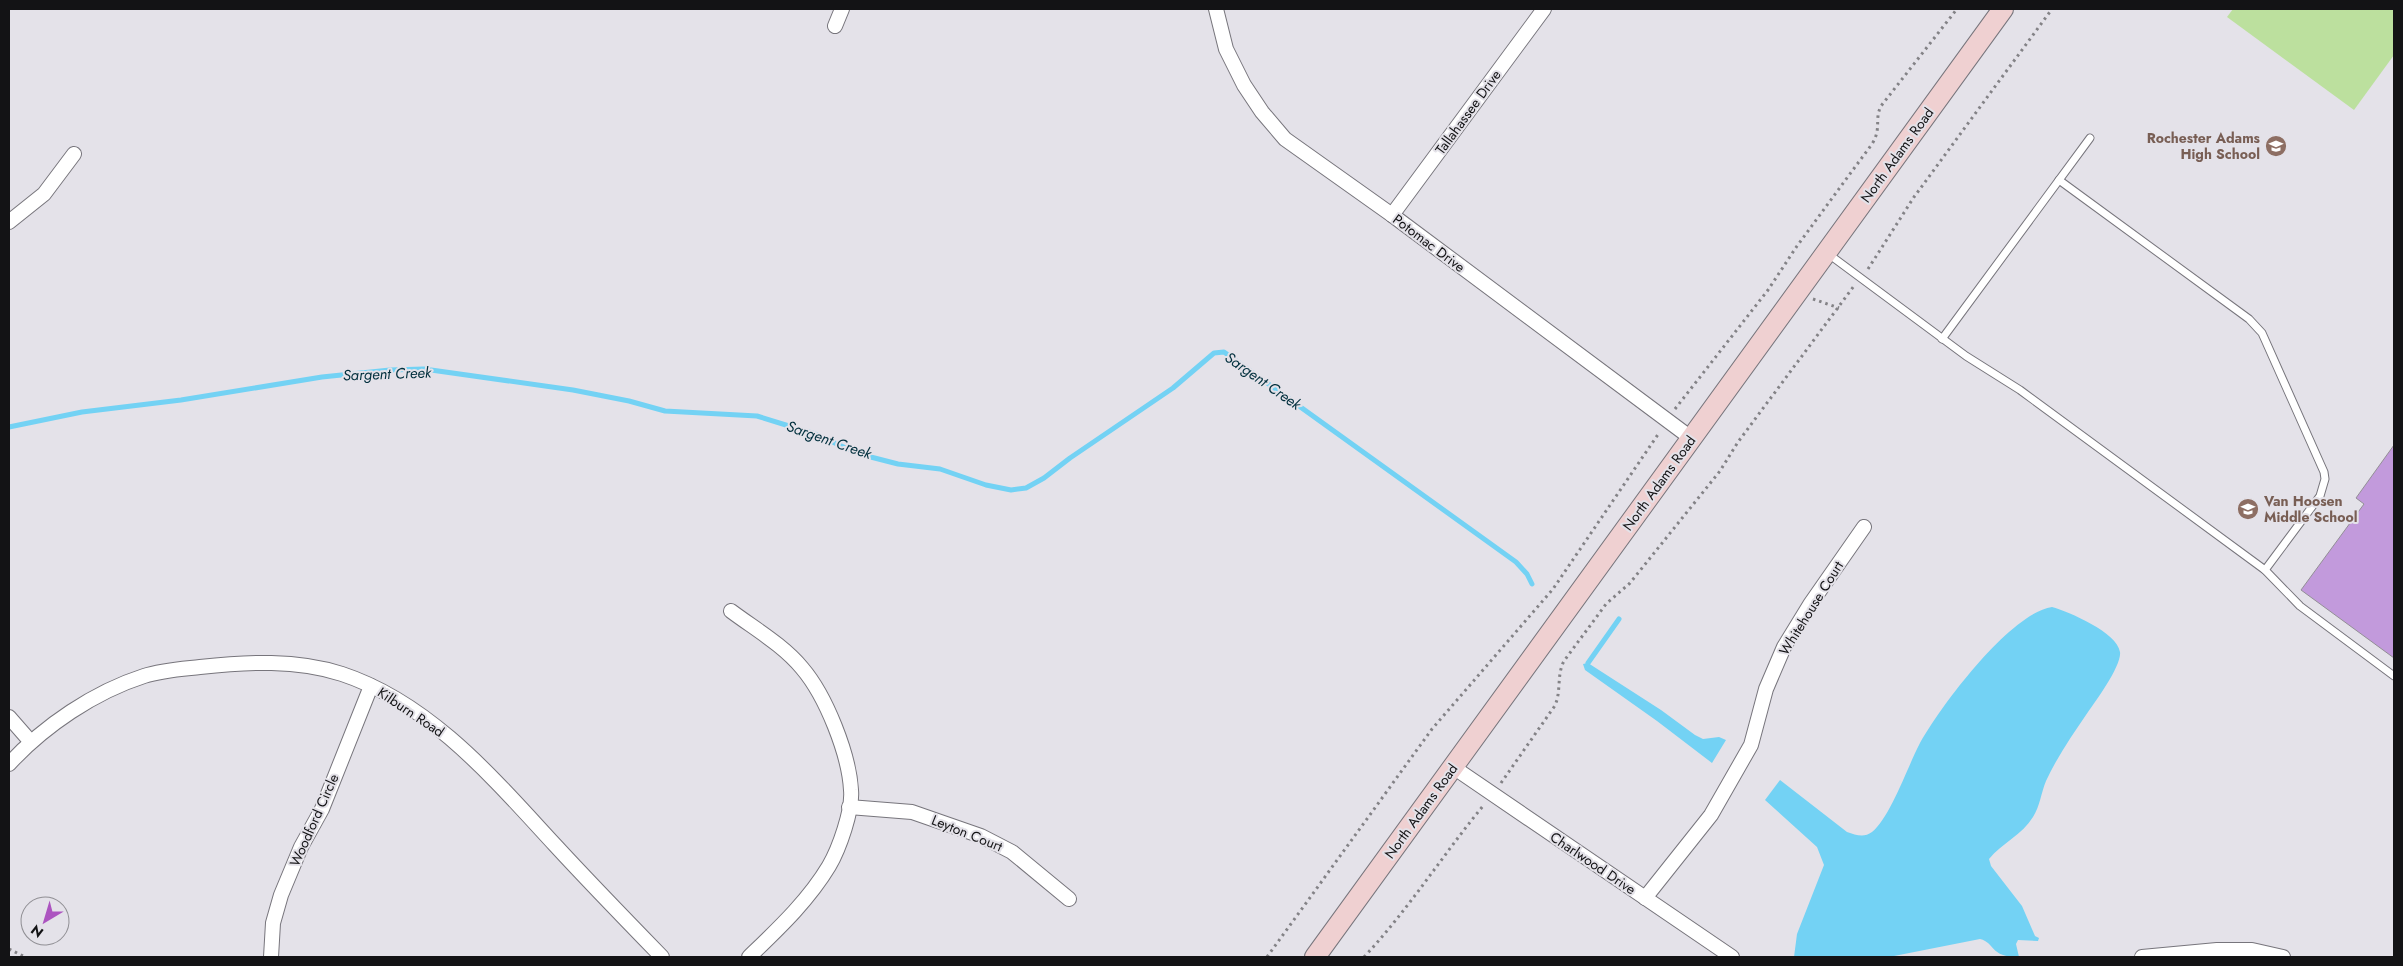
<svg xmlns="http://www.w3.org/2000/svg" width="2403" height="966" viewBox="0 0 2403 966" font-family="Jost,sans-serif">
<rect width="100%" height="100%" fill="#e4e2e9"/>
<polygon fill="#bce09e" points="2233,9 2394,9 2394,55 2354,110 2227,17"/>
<g fill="#73d2f4">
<path d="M 2052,607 C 2069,612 2117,632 2120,652 C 2122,665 2096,701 2088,712 C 2073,734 2057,757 2046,781 C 2041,793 2040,806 2033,817 C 2022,835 2002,843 1989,859 L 1991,866 L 2022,906 L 2035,936 L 2039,938 L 2038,941 L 2018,940 L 2016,944 L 2019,957 C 1989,957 1996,943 1980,939 L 1889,957 L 1794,957 L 1797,934 L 1824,865 L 1817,847 L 1765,800 L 1780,780 L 1847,832 C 1856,835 1864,838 1872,832 C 1890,818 1908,766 1919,745 C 1939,708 2010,613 2052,607 Z"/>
<polygon points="1588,663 1661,710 1695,735 1703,739 1719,737 1726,740 1712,763 1657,721 1585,670 1583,664"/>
</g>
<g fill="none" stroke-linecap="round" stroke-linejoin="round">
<g stroke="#73d2f4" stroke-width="5">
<polyline points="9,427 82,412 181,400 322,377 390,370 424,369 573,390 629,401 665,411 757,416 815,434 859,454 898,464 940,469 986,485 1011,490 1026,488 1044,478 1070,458 1173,388 1214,353 1224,352 1516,562 1527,574 1532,584"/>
<polyline points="1588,663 1619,619"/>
</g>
</g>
<polygon fill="#c29adc" stroke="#938f96" points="2394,445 2394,658 2301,590 2364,504 2356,498"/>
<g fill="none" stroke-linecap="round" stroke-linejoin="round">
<g stroke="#77757c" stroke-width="9">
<g id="service">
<polyline points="2059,180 2249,319 2262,333 2324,472 2325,479 2320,496 2265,570"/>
<polyline points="1827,253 1966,356 2020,390 2265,570 2300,606 2394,676"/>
<polyline points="1942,339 2090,138"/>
</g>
</g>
<g stroke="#77757c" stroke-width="16">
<g id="minor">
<polyline points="1216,9 1226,49 1244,85 1262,112 1285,139 1392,215 1691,438"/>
<polyline points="835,26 842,9"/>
<polyline points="1392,215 1544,9"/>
<polyline points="9,222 44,194 74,154"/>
<path d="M 731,611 C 755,629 783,645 802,668 C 826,696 849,754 851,790 C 853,810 839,849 829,866 C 808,901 778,929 749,957"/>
<polyline points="9,717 30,741"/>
<path d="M 9,764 C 44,726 94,692 144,676 C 162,670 181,669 200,667 C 247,662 296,659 342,674 C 430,703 494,779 555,845 C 590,883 626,920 662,957"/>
<polyline points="1453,767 1732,957"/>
<polyline points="849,807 912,812 981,836 1012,852 1069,899"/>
<polyline points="1645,898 1711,815 1751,745 1766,689 1784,647 1811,603 1864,527"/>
<polyline points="271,957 273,923 281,895 301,847 322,809 371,686"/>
<polyline points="2142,957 2217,950 2252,950 2283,957"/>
</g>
</g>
<g stroke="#77757c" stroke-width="22">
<polyline id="secondary" points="1315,957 2003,9"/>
</g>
<g stroke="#838286" stroke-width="3" stroke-dasharray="2.5 4" stroke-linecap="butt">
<polyline points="1868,269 1914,197 2052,9"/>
<polyline points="1813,299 1839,308"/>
<path d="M 1675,409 L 1768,290 L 1797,246 L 1872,144 C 1882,128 1874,120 1881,106 L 1957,9"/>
<path d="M 1501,783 L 1554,707 C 1562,693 1556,676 1564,661 L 1606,604 L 1630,583 L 1720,471 L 1738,442 L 1854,286"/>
<polyline points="9,949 25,957"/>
<polyline points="1267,957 1432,729 1553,589 1659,433"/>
<path d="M 1364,957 C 1408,910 1442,856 1483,806"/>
</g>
<use href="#service" stroke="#fff" stroke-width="7"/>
<use href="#minor" stroke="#fff" stroke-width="14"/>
<use href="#secondary" stroke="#efd0d1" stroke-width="20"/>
</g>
<defs>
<g id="school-disc" transform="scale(1.125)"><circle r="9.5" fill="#8d6e63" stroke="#e4e2e9"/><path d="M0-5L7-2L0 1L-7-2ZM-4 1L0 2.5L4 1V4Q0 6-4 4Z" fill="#fff"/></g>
</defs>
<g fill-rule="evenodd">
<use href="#school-disc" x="2276" y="146"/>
<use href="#school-disc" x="2248" y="509"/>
</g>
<g text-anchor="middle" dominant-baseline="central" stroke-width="4" stroke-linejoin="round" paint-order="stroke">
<g font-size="14" fill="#131315" stroke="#e4e2e9">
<text transform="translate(1468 112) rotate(-54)">Tallahassee Drive</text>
<text transform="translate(1897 155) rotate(-54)">North Adams Road</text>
<text transform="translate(1429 243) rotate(37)">Potomac Drive</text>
<text transform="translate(1659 483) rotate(-54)">North Adams Road</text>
<text transform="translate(1811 608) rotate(-58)">Whitehouse Court</text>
<text transform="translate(411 712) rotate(34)">Kilburn Road</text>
<text transform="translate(1421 811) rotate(-54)">North Adams Road</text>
<text transform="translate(314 820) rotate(-66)">Woodford Circle</text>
<text transform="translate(967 833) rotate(22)">Leyton Court</text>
<text transform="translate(1593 863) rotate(34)">Charlwood Drive</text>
</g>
<g font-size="14" font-weight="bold" fill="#785e54" stroke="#e4e2e9" text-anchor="end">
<text x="2260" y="138">Rochester Adams<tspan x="2260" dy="16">High School</tspan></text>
<text x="2264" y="501" text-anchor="start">Van Hoosen<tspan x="2264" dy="16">Middle School</tspan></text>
</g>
<g font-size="15" font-style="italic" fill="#012f3d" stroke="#e4e2e9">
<text transform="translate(387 374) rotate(-2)">Sargent Creek</text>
<text transform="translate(1263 381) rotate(35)">Sargent Creek</text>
<text transform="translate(829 440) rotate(19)">Sargent Creek</text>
</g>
</g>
<rect width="2403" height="966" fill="none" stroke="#131315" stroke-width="20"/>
<g transform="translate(45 921) rotate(218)"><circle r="24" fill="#e4e2e9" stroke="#908f94"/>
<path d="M0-4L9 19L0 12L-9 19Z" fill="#ac54c0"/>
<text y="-8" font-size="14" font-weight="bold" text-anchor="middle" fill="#131315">N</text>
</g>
</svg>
